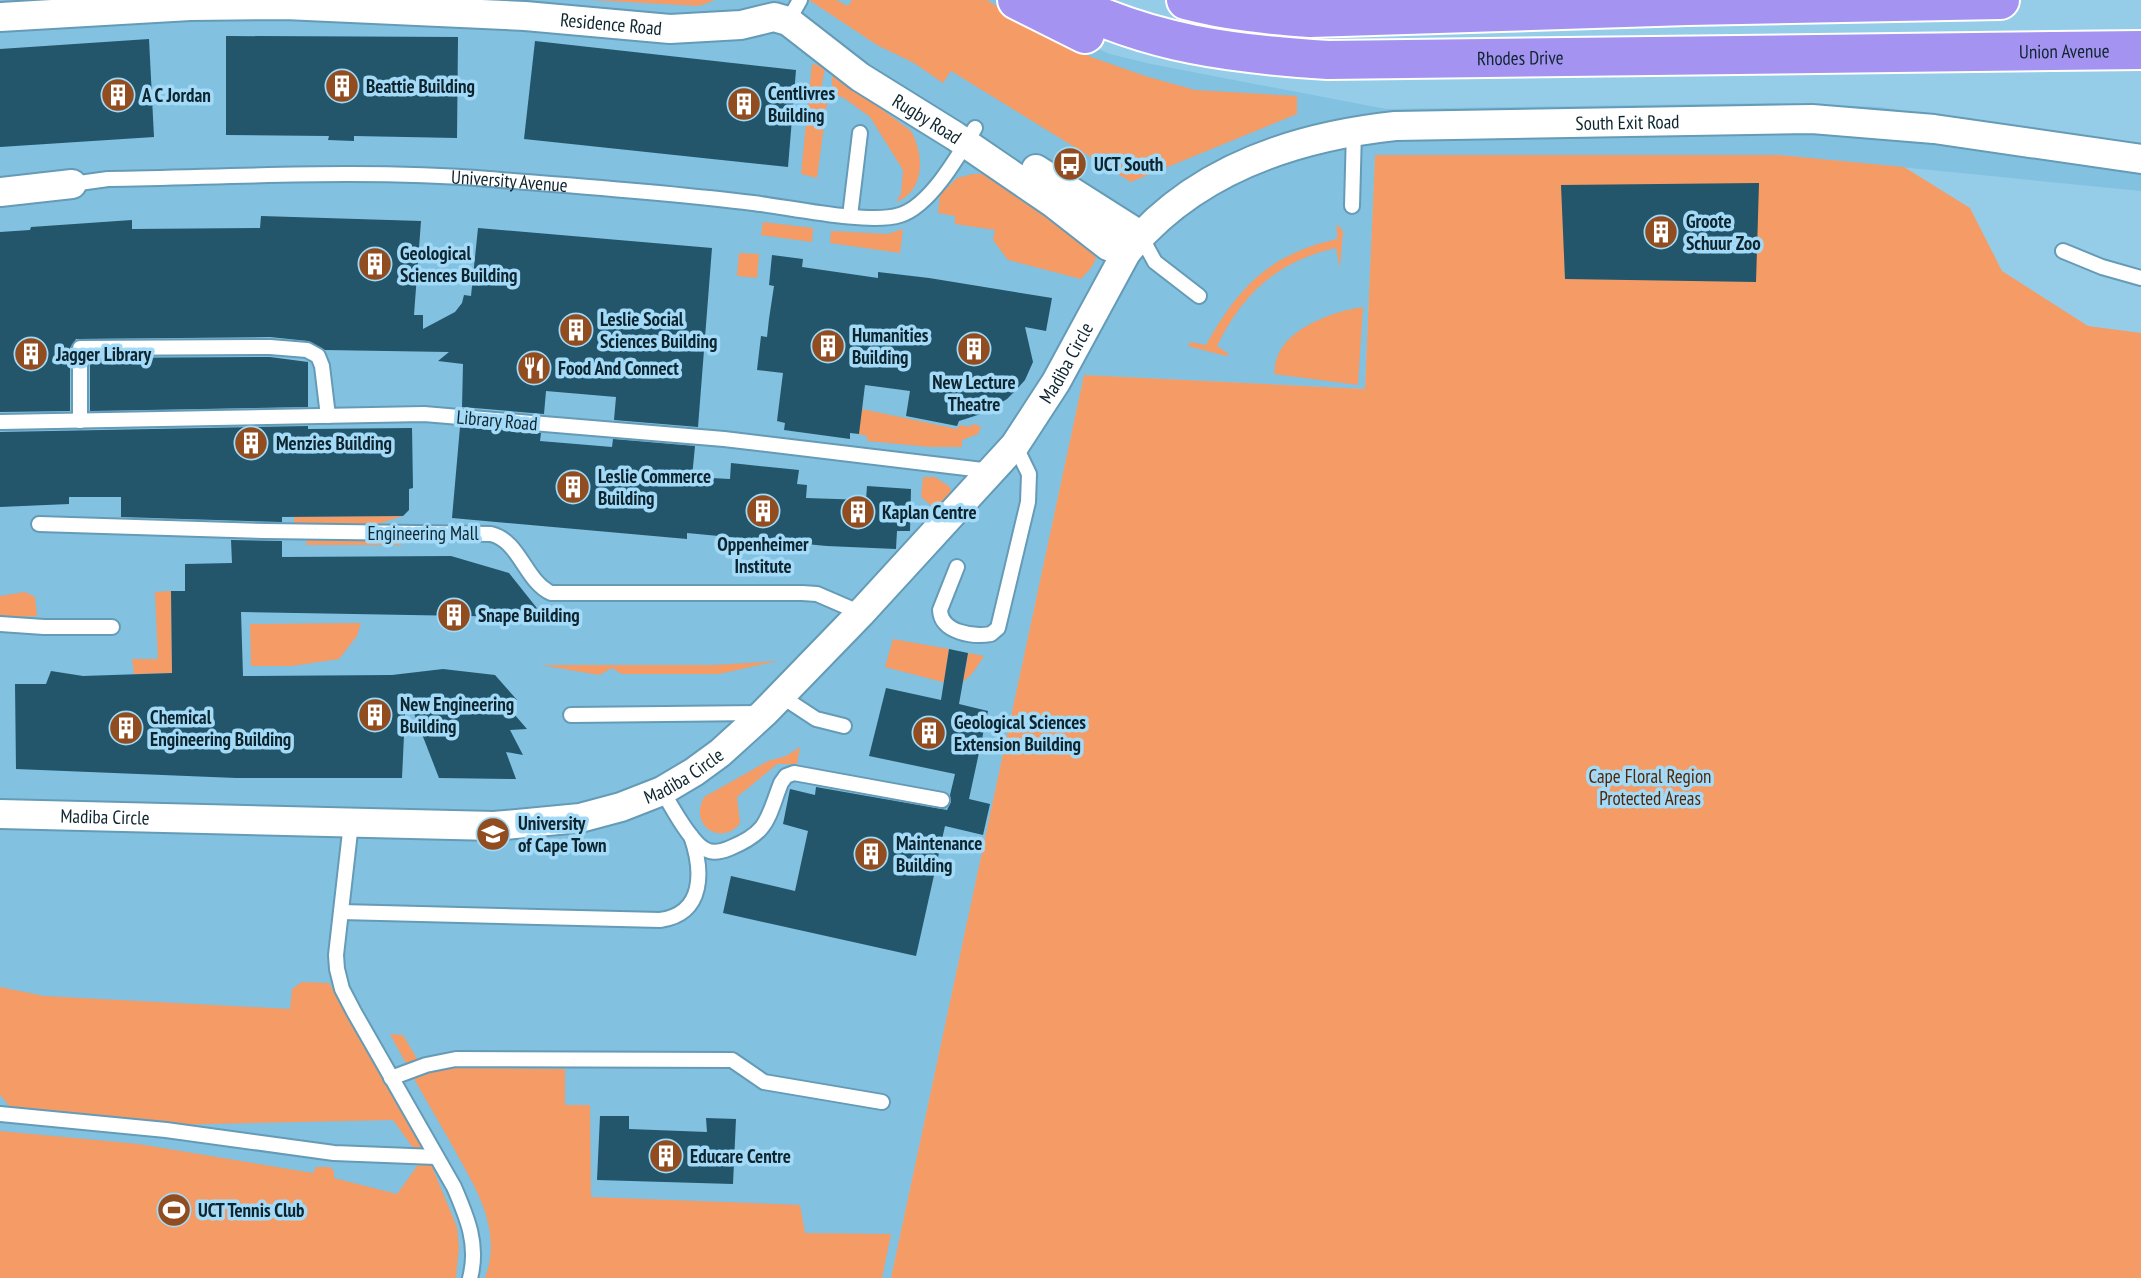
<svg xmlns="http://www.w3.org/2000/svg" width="2141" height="1278" viewBox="0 0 2141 1278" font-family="'PT Sans Narrow',sans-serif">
<rect width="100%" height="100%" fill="#95cde9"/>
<polygon fill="#82c1e0" points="0,0 999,0 1050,29 1110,54 1151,64 1386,109 1773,103 1880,107 2141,146 2141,191 1779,155 1375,155 1365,389 1084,375 891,1278 0,1278"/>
<g fill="#f49b66">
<polygon points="590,0 713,0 713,1 699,6"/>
<polygon points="809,0 836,0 848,6 852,0 987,0 1020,21 1091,57 1145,76 1195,90 1297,96 1297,114 1131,182 951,71 943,83 914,63 877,45"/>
<polygon points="812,64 825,67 821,89 828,95 817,178 801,174"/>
<path d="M 832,72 L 911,131 C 924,154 926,191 896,202 L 901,194 L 903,170 L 870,117 L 844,98 L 832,93 Z"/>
<polygon points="1375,155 1779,155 1904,167 1970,208 2002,271 2088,326 2141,333 2141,1278 891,1278 1084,375 1365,389"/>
<path d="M 973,174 L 988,174 L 1011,184 L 1096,252 C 1097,264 1089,270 1081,279 L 1008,260 L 993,240 L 995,230 L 955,224 L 955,216 L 938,213 L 940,195 L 957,178 Z"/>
<polygon points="763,222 813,228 812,242 761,235"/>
<path d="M 1337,224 L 1343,231 L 1340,268 L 1336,248 C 1278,261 1243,293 1217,346 L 1229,354 L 1226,356 L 1188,346 L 1190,342 L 1206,345 C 1239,286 1270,254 1337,239 Z"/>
<polygon points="903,229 900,253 830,243 831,231 888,234"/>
<polygon points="739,253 759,254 757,278 737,276"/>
<path d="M 1363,307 L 1358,385 L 1274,374 C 1275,369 1275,362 1277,358 C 1287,327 1335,311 1363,307 Z"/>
<polygon points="862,409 957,429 960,425 970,427 971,424 981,426 978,434 962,440 962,447 930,447 867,441 867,436 858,434"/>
<polygon points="923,477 935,477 950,487 951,494 938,511 921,497"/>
<polygon points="403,516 377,524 294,526 294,517"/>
<polygon points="307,540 401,541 401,545 306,545"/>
<polygon points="171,591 172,673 134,674 132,659 158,659 155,592"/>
<polygon points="25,592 35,597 37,616 0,618 0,596"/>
<polygon points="361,623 357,636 339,659 292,666 251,666 250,624"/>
<path d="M 893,639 L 949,649 L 946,669 L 965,672 L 968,653 L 984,656 C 975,669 970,681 954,685 L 885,667 Z"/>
<polygon points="778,661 719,674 622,674 612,668 599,675 541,665 714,665"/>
<path d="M 800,747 L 797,764 L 777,764 L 737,797 L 740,823 C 722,847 688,826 704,797 L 768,761 L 786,756 Z"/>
<polygon points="302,982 329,983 425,1150 457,1227 459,1247 456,1278 0,1278 0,1131 139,1144 313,1173 316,1167 330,1167 334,1171 334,1178 397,1194 418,1165 414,1149 393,1120 165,1125 12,1109 0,1095 0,987 44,996 290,1009 292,989"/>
<polygon points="390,1034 403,1035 419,1062 407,1065"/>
<path d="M 454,1068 L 565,1069 L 565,1105 L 590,1105 L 591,1197 L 800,1205 L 805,1233 L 891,1234 L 882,1278 L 485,1278 C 503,1229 476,1189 453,1147 C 440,1124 426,1100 413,1077 L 422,1072 Z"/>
</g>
<g fill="#23556b">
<polygon points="226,36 458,37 457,138 354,136 354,141 328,140 329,136 226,135"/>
<polygon points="149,39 154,137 0,147 0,49"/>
<polygon points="535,41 796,70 788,167 524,139"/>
<polygon points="1759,183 1756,282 1565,279 1561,185"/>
<polygon points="261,216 421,221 414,315 423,315 423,329 455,312 462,303 464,295 471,296 478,228 712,248 698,427 614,420 616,397 546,391 544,414 462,407 463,364 438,361 449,352 325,350 308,341 270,337 76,339 70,348 70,411 0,412 0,232 30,230 31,227 132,220 132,229 260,228"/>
<polygon points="772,255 803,259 802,267 878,278 878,272 929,278 1052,298 1046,331 1025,327 1033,362 1025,380 1016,390 1007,399 984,413 959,421 957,426 906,416 910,391 865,385 859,434 850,433 850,439 784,430 785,423 777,421 783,373 757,370 761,336 767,337 769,319 774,286 769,285"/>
<polygon points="270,357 308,362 308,407 90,411 90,358"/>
<polygon points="308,426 308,429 412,428 413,488 409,489 409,510 403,516 282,517 282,522 121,517 121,497 69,497 69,504 0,507 0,432"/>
<polygon points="460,427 541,433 540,441 612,447 613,439 695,446 692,477 730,479 731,463 799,470 797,484 807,485 806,498 866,500 867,486 911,489 910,531 897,531 896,549 827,546 687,533 687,539 452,518"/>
<polygon points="231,540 282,541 282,557 451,556 509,573 540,612 521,612 523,617 241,612 243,676 392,675 443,669 495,675 517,700 502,700 527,729 510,730 523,755 506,752 516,779 439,778 406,693 402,778 236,778 16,769 15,684 46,684 51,671 83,676 172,673 171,591 185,591 185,564 232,563"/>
<polygon points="949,649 968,653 959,704 988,711 969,799 990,804 983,835 945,826 916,956 723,913 731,876 795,891 808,831 783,824 790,789 815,795 816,787 947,810 951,802 950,795 955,774 869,756 886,688 941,700"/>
<polygon points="600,1116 629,1116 629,1129 707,1132 706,1118 736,1119 733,1184 597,1180"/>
</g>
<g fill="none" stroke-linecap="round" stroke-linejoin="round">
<g stroke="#659bb6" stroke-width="18">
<g id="lane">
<polyline points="788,21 800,0"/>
<path id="s1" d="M 72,184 L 108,179 C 235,177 363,169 489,179 C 577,186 665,192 753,203 C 788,207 869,225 900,215 C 930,206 959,155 975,128"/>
<polyline points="1352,206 1354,131"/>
<polyline points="850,216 860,133"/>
<polyline points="1140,235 1155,262 1199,296"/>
<polyline points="2063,251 2102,267 2141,278"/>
<polyline points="80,421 80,348 270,347 307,350 318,356 322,366 328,416"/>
<polyline points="0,422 424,414 724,439 991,471"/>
<path d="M 39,524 L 265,531 L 491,534 C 520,541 525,581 551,593 L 802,593 L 817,594 L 861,613"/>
<path d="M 957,567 L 940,610 C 941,633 974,637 991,634 L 998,628 L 1028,502 L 1029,474 L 1015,445"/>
<polyline points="0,624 44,627 112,627"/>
<polyline points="781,696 816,719 844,726"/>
<polyline points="571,715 759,713"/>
<path d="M 662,791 C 673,808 684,831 699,845 C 709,854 718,853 730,848 C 769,832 767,819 781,783 L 786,776 L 794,773 L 942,800"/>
<path d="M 351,823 L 336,955 L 337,969 L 342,989 L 354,1012 L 454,1187 C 467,1217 479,1245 470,1278"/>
<path d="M 341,912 L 660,920 C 705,914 703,870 691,836"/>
<polyline points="391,1078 426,1065 456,1059 732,1060 764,1082 882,1102"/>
<polyline points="0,1114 166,1130 334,1153 436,1157"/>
</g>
</g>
<g stroke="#659bb6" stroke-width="32">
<g id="street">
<path id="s2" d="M 0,17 L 190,6 L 285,5 L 525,16 L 670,29 L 741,25 L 774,17 L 788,21 L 860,77 L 955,136 L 1053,203 L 1108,246 L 1126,253"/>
<polyline points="1036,169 1140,235"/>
<polyline points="0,192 72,184"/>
<path id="s3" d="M 0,814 L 494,826 L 580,818 L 621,807 L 662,791 L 694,772 L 720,753 L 764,713 L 861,613 L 1015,445 L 1056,382 L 1126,253 C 1193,170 1293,137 1395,126 L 1812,119 L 1934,129 L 2141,159"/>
</g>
</g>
<g stroke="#fff" stroke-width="42">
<g id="highway">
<polyline points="1017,0 1085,34"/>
<path id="s4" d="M 1063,0 C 1151,44 1232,54 1328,60 L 2141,50"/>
<path d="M 1186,0 C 1228,11 1268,15 1310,18 L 1687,6 L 2000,0"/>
</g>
</g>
<use href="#lane" stroke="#fff" stroke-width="14"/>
<use href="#street" stroke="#fff" stroke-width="28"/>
<use href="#highway" stroke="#a493f0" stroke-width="38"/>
</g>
<defs>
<g id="building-disc" transform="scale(1.75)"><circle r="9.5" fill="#914d20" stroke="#a2daf7"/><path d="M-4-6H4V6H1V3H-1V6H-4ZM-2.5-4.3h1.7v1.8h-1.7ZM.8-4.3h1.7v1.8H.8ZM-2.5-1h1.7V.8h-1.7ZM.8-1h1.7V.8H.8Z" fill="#fff"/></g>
<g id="bus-disc" transform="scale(1.75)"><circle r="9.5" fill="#914d20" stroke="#a2daf7"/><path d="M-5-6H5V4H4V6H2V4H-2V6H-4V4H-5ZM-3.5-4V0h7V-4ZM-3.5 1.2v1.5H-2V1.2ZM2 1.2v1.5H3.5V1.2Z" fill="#fff"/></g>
<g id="restaurant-disc" transform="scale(1.75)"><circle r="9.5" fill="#914d20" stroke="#a2daf7"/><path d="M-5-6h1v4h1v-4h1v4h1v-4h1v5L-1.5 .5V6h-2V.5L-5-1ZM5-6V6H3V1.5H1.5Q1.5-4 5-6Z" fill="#fff"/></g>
<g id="university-disc" transform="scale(1.75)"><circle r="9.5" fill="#914d20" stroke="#a2daf7"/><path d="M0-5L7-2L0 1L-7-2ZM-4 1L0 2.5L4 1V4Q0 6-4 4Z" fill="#fff"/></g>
<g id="stadium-disc" transform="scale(1.75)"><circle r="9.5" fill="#914d20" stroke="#a2daf7"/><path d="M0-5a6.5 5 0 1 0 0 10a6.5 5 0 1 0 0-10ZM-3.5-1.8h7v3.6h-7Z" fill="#fff"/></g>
</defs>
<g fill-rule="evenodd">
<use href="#building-disc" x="342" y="86"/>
<use href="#building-disc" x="118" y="95"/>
<use href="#building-disc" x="744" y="104"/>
<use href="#bus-disc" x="1070" y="164"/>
<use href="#building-disc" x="1661" y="232"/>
<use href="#building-disc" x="375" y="264"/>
<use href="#building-disc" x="576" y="330"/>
<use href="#building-disc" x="828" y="346"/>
<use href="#building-disc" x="974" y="349"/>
<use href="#building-disc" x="31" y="354"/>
<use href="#restaurant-disc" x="534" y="368"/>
<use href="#building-disc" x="251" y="443"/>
<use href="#building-disc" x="573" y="487"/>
<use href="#building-disc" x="763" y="511"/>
<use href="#building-disc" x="858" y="512"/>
<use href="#building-disc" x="454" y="615"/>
<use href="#building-disc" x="375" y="715"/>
<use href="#building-disc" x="126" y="728"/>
<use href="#building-disc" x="929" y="733"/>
<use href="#university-disc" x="493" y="834"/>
<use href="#building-disc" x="871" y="854"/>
<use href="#building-disc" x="666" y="1156"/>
<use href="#stadium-disc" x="174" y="1210"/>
</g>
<g text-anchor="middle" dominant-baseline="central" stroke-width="7" stroke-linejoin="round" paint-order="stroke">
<g font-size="19" fill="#0e252f" stroke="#a2daf7">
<text stroke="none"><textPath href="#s2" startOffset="612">Residence Road</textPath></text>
<text stroke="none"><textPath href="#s4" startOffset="1010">Union Avenue</textPath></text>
<text stroke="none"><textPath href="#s4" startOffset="466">Rhodes Drive</textPath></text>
<text stroke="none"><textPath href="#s2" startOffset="961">Rugby Road</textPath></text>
<text stroke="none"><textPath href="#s3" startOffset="1923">South Exit Road</textPath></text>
<text stroke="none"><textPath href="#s1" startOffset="438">University Avenue</textPath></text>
<text stroke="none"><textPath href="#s3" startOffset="1260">Madiba Circle</textPath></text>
<text transform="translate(497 420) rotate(5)">Library Road</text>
<text x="423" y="533">Engineering Mall</text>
<text stroke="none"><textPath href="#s3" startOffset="693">Madiba Circle</textPath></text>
<text stroke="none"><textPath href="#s3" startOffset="105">Madiba Circle</textPath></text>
</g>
<g font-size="19" font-weight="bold" fill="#0e252f" stroke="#a2daf7" text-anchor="start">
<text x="366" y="86">Beattie Building</text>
<text x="768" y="93">Centlivres<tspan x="768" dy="22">Building</tspan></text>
<text x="142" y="95">A C Jordan</text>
<text x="1094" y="164">UCT South</text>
<text x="1686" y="221">Groote<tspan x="1686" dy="22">Schuur Zoo</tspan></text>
<text x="400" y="253">Geological<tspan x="400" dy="22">Sciences Building</tspan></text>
<text x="600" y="319">Leslie Social<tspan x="600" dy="22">Sciences Building</tspan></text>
<text x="852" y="335">Humanities<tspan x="852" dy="22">Building</tspan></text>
<text x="56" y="354">Jagger Library</text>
<text x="558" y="368">Food And Connect</text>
<text x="974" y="382" text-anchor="middle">New Lecture<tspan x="974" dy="22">Theatre</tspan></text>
<text x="276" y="443">Menzies Building</text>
<text x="598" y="476">Leslie Commerce<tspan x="598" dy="22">Building</tspan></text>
<text x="882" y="512">Kaplan Centre</text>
<text x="763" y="544" text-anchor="middle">Oppenheimer<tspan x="763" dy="22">Institute</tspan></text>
<text x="478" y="615">Snape Building</text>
<text x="400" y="704">New Engineering<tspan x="400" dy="22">Building</tspan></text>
<text x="150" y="717">Chemical<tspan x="150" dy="22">Engineering Building</tspan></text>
<text x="954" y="722">Geological Sciences<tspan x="954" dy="22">Extension Building</tspan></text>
<text x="518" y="823">University<tspan x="518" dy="22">of Cape Town</tspan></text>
<text x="896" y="843">Maintenance<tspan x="896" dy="22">Building</tspan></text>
<text x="690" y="1156">Educare Centre</text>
<text x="198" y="1210">UCT Tennis Club</text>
</g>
<g font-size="19" fill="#522607" stroke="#a2daf7">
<text x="1650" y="776">Cape Floral Region<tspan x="1650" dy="22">Protected Areas</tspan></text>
</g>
</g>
</svg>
